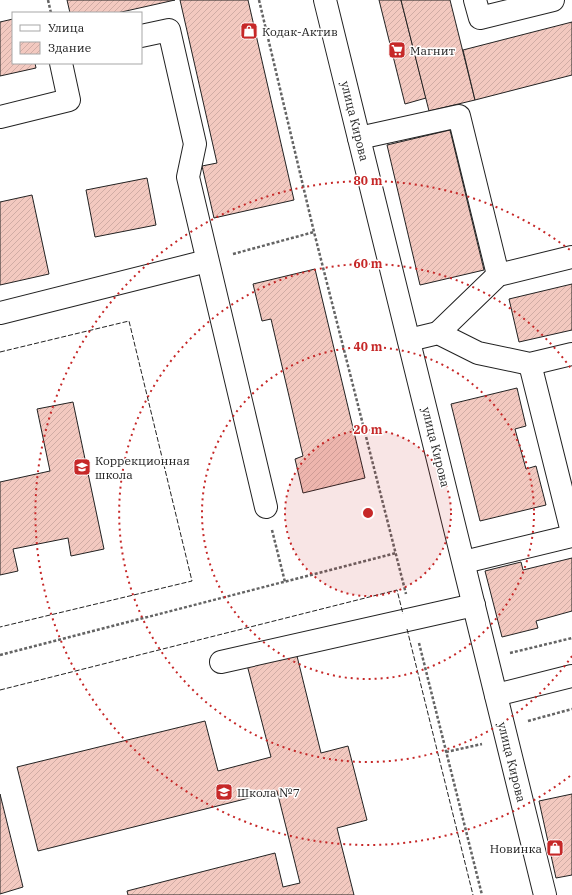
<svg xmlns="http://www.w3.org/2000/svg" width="572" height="895" viewBox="0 0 572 895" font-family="'IBM Plex Serif',serif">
<defs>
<pattern id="building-hatch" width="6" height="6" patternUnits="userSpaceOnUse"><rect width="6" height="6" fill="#f3c9c0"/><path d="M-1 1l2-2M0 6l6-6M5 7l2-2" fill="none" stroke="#d0aca5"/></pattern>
</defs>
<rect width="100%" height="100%" fill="#fff"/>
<g fill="url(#building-hatch)" stroke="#222">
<polygon points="67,0 175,0 117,13 70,13"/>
<polygon points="180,0 248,0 294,200 214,218 202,166 217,163"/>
<polygon points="379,0 401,0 426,98 405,104"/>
<polygon points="401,0 450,0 475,100 429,111"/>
<polygon points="13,19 13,63 35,63 36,68 0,76 0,22"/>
<polygon points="572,22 572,75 475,100 463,50"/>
<polygon points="450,130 484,270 420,285 387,145"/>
<polygon points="147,178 156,225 95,237 86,190"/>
<polygon points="32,195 49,274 0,285 0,202"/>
<polygon points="315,269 365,478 303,493 295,459 303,456 271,319 262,321 253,284"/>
<polygon points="572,284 572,330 519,342 509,299"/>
<polygon points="517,388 526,426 515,429 526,469 536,466 546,505 480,521 451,404"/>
<polygon points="73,402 104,549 71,556 68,538 13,549 18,571 0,575 0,482 50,471 37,409"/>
<polygon points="572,558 572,611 536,621 538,628 502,637 485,571 521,562 523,570"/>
<polygon points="295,648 321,753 348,746 367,820 337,828 354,895 128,895 127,891 275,853 283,887 300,883 277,791 38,851 17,767 205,721 218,771 271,757 246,661"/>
<polygon points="0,794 23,887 0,894"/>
<polygon points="572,794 572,875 556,878 539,801"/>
</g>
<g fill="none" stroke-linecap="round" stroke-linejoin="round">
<g stroke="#222" stroke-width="24">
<g id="minor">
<polyline points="325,0 545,895"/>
<polyline points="475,0 480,18 553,0"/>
<polyline points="141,36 169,30 195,144 188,177 266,507"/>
<polyline points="0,117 69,100 61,63"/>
<polyline points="359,138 459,116 498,275"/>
<polyline points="0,313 207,261"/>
<polyline points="438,333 498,275 572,257"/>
<polyline points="409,340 438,333 478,353 530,364 572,354"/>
<polyline points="530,364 572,532"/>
<polyline points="464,562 572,536"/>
<polyline points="221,662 474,605"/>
<polyline points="496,695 572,676"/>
</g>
</g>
<g stroke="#646464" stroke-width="2.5" stroke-dasharray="3 2" stroke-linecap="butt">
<polyline points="48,0 51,13"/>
<polyline points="259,0 314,232 406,594"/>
<polyline points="233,254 314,232"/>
<polyline points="272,530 285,582"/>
<polyline points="419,643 482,895"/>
<polyline points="510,653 572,638"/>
<polyline points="0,655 396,553"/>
<polyline points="528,721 572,709"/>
<polyline points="446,752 482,744"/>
</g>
<use href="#minor" stroke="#fff" stroke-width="22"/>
<g stroke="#222" stroke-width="1" stroke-dasharray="5 2" stroke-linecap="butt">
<polyline points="0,352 129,321 192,581 0,627"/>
<polyline points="407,629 473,895"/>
<polyline points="0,690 397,590 403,614"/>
</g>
</g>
<circle cx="368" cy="513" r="83" fill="#c62828" fill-opacity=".12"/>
<g fill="none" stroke="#c62828" stroke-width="2" stroke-dasharray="2 4">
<circle cx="368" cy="513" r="83"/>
<circle cx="368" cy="513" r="166"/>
<path d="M572 656A249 249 0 1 1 572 370"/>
<path d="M570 776A332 332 0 1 1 570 250"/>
</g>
<defs>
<g id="shop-square" transform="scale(0.9)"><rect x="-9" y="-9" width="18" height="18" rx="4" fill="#c62828" stroke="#fff"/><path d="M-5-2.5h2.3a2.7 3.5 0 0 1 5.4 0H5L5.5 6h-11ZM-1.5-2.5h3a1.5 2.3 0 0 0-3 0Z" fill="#fff"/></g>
<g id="supermarket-square" transform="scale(0.9)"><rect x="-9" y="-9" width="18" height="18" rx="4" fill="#c62828" stroke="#fff"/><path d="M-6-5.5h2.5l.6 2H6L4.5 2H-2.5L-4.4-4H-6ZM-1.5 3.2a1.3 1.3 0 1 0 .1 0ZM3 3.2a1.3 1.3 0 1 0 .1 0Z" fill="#fff"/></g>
<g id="school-square" transform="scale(0.9)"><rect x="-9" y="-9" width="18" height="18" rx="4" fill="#c62828" stroke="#fff"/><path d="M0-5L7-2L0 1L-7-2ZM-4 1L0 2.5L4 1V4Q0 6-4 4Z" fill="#fff"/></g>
</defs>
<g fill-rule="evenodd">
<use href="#shop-square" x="249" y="31"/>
<use href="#supermarket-square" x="397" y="50"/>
<use href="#school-square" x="82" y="467"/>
<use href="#school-square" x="224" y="792"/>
<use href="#shop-square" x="555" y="848"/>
</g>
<g text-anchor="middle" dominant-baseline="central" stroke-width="3" stroke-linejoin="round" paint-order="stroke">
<g font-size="12" fill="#222" stroke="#fff" text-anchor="start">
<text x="262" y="31">Кодак-Актив</text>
<text x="410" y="50">Магнит</text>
<text x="95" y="460">Коррекционная<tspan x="95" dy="14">школа</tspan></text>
<text x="237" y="792">Школа №7</text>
<text x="542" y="848" text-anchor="end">Новинка</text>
</g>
<g font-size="12" fill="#222" stroke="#fff">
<text transform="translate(355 121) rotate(76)">улица Кирова</text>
<text transform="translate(436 447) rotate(76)">улица Кирова</text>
<text transform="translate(512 762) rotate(76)">улица Кирова</text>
</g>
</g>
<circle cx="368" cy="513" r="6" fill="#c62828" stroke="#fff" stroke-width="2"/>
<g font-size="12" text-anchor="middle" font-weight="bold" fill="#c62828" stroke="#fff" stroke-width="3" stroke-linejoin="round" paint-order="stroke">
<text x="368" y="185">80 m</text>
<text x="368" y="268">60 m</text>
<text x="368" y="351">40 m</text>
<text x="368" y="434">20 m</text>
</g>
<rect x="12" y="12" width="130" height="52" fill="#ffffff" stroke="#a7a7a7"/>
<rect x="20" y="25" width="20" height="6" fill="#ffffff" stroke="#a7a7a7"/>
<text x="48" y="32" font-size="12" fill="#222222">Улица</text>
<rect x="20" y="42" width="20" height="12" fill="url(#building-hatch)" stroke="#a7a7a7"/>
<text x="48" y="52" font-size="12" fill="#222222">Здание</text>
</svg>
